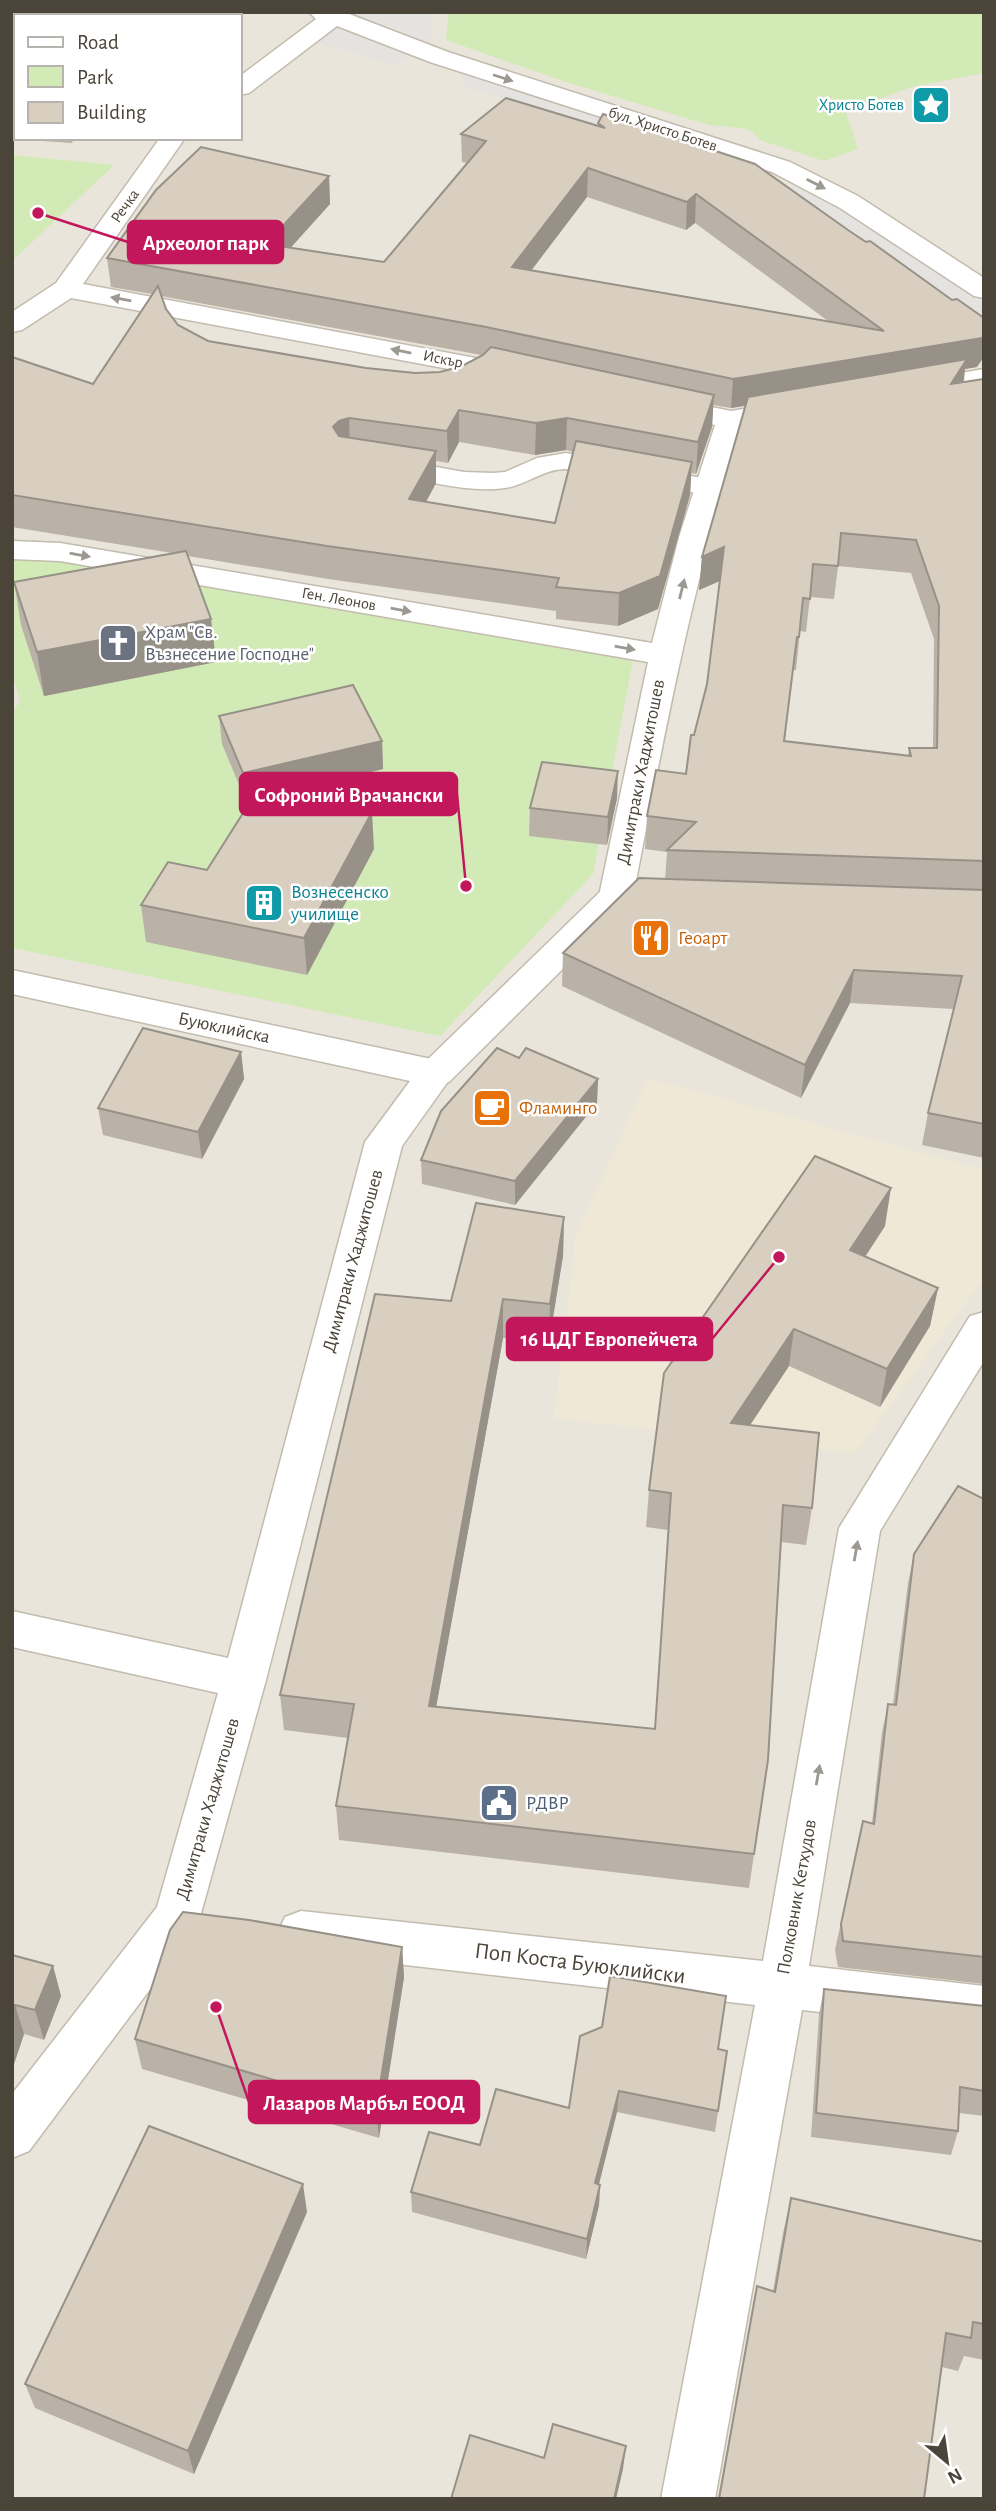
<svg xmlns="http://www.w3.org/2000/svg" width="996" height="2511" viewBox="0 0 996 2511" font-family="'Alegreya Sans',sans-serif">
<rect width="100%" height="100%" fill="#f6f3ec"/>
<path fill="#eae5da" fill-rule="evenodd" d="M 12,12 L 984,12 L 984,2499 L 12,2499 ZM 16,16 L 240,16 L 240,138 L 16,138 Z"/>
<polygon fill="#efe8d6" points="648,1078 984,1170 984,1278 855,1453 554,1418 576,1235"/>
<g fill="#d2eab5">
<polygon points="449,12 984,12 984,73 911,87 846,112 858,149 824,161 760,140 749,129 709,125 566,82 446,40"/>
<polygon points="12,155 114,165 12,261"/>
<polygon points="21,551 633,659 593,874 440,1036 12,948 12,715 20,700 12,675 12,554"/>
</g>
<g fill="#e5e3e0">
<polygon points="357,12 430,13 433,37 396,66 316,42"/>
<polygon points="461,73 732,158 738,173 463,86"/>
<polygon points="795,178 984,302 984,320 790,189"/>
</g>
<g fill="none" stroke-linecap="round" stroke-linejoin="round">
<g stroke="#c2bbae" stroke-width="3">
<path id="service" d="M 566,453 L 707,479 L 716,482 L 720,487 L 716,492 L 707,495 L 566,469 C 543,469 527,485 505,488 C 467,493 429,481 392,475 L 383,472 L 379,467 L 383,462 L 392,459 L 464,472 L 493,473 L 505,472 L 537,458 Z"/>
</g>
<g stroke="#c2bbae" stroke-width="3">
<polygon id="pedestrian" points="616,884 656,885 668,889 673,897 668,905 656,909 624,908 449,1082 436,1086 423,1082 418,1073 423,1064 604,888"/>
</g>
<g stroke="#c2bbae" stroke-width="3">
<g id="minor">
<polygon points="309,12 344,12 448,52 790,162 858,196 984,278 984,298 974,296 840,208 772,172 430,62 337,26 249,93 240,95 240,76 316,19"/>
<polygon points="160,138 185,138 83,284 518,366 528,368 532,374 528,380 518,382 71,298 22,330 12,332 12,312 56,283"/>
<polygon points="984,369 984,385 914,397 904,395 900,389 904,383 914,381"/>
<path d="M 663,397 L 731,411 L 793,401 L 803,404 L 807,410 L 803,416 L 743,427 C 692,580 664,738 633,896 L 628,904 L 616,908 L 604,904 L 599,896 L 648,662 L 60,561 L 12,559 L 12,541 L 60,543 L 652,643 L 679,537 L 715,425 L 653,412 L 649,406 L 653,400 Z"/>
<polygon points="12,970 436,1060 449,1064 454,1073 402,1146 266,1680 200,1917 193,1932 29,2151 12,2158 12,2094 157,1907 218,1693 12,1647 12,1611 228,1658 365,1142 410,1081 12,994"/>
<polygon points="984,1312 984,1361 880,1531 809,1966 984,1986 984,2030 802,2010 715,2499 661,2499 755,2005 301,1953 285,1947 278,1932 285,1917 301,1911 763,1961 839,1528 970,1316"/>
</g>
</g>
<use href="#service" fill="#fff" fill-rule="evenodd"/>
<use href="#pedestrian" fill="#fff" fill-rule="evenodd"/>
<use href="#minor" fill="#fff" fill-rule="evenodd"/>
</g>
<g fill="#bab2a6" fill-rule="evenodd">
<polygon points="12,12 122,12 16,16 16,138 74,138 72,143 12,139"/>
<path d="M 598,123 L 977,367 L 965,369 L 964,382 L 984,379 L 984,1158 L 922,1145 L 928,1113 L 953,1009 L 850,1003 L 801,1098 L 562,986 L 563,953 L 665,879 L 667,852 L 645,849 L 647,816 L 686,774 L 707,684 L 720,581 L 699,590 L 702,557 L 745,406 L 731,408 L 713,405 L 712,427 L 696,474 L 691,473 L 690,495 L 658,609 L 618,626 L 556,619 L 556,611 L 328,579 L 188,556 L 211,619 L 216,662 L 44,696 L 21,625 L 14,582 L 172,553 L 12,527 L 12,357 L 93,384 L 152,294 L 111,287 L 107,258 L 329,176 L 330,204 L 290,248 L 384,262 L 467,163 L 462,162 L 461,134 L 598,126 ZM 587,197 L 686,230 L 695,223 L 828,321 L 531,270 ZM 161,296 L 481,355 L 462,366 L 440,372 L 415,373 L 366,368 L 208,341 L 178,325 L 166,309 ZM 459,442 L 535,455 L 566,450 L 573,452 L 555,523 L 426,502 L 436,483 L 436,461 L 448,463 ZM 838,566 L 911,573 L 934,639 L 933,748 L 909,748 L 908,756 L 785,741 L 793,670 L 796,670 L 800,631 L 806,632 L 810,597 L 834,599 Z"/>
<polygon points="219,716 382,741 383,769 281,793 374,849 307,975 146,942 141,905 207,870 251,800 246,801 222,744"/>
<polygon points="617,798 607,845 529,836 530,808"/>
<polygon points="241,1052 244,1079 202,1159 103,1135 98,1108"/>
<polygon points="519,1058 598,1079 597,1103 515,1205 422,1184 421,1160"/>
<polygon points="564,1217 563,1256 549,1342 503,1338 436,1707 655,1729 668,1530 646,1527 649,1490 885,1226 865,1257 938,1288 930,1326 880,1407 789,1366 750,1425 812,1508 806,1545 781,1542 768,1760 749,1888 339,1840 336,1806 348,1738 284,1730 280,1695 451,1301"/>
<polygon points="984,1499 984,1984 838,1967 835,1950 863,1821 872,1823 882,1732 888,1704 893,1704 908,1583 914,1554"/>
<polygon points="402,1947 404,1977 379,2138 142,2069 135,2039"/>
<polygon points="12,1955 53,1966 61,1996 44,2040 24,2034 12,2070"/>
<polygon points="824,1989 984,2006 984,2116 959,2113 958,2131 951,2155 811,2137 819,2014"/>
<polygon points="718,2049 727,2051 715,2132 617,2112 599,2184 600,2185 599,2205 586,2259 412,2212 411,2192 480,2145"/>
<polygon points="791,2198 984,2242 984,2360 964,2356 958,2371 942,2367 924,2499 718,2499 757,2286 773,2291 783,2233"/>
<polygon points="307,2212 194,2474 35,2408 25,2384"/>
</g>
<g fill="#979187">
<polygon points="116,12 122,12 121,16 116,16"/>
<polygon points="588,168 587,197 512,296 512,267"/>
<polygon points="329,176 330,204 268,273 266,244"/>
<polygon points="696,194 695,223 686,230 687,202"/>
<polygon points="984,335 984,357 977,367 965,369 962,391 951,384 960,370 731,408 733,379"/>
<polygon points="714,395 712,427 696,474 698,442"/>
<polygon points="459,410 459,442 448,463 447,431"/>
<polygon points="349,418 350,450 340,454 333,427 339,421"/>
<polygon points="567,418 566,450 535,455 536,423"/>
<polygon points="436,451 436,483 410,532 409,499"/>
<polygon points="692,462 690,495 658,609 618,626 619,593"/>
<polygon points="724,547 722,580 699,590 702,557"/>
<polygon points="211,619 216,662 44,696 37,652"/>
<polygon points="382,741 383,769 246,801 243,773"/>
<polygon points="618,771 617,798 607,845 608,817"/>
<polygon points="372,812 374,849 307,975 304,938"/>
<polygon points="854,970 850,1003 801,1098 805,1065"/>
<polygon points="241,1052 244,1079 202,1159 198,1132"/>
<polygon points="598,1079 597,1103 515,1205 515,1181"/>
<polygon points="891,1188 885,1226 844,1289 850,1250"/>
<polygon points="564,1217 563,1256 549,1342 550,1304"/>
<polygon points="938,1288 930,1326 880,1407 887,1369"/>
<polygon points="503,1299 503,1338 430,1741 429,1706"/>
<polygon points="794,1329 789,1366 727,1460 731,1423"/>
<polygon points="402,1947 404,1977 379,2138 376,2110"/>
<polygon points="53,1966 61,1996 44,2040 35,2010"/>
<polygon points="15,2005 24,2034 12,2070 12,2013"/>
<polygon points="619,2091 617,2112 594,2204 595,2183"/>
<polygon points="303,2184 307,2212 194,2474 188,2451"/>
<polygon points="600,2185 599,2205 586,2259 587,2239"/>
<polygon points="626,2446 623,2469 616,2499 614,2499"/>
</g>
<g fill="#d8cfc1" stroke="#979187" stroke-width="2" fill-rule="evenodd">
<polygon points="16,12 116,12 116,16 16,16 16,120 12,120 12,16 15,17"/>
<path d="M 506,98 L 605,128 L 598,123 L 603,114 L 755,164 L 848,230 L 866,242 L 870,241 L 952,300 L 957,299 L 984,318 L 984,335 L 982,338 L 733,379 L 486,327 L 107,258 L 156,190 L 201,147 L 329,176 L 266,244 L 384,262 L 486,141 L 461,134 ZM 588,168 L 687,202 L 696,194 L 884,331 L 512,267 Z"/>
<polygon points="158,286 166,309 178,325 208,341 366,368 415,373 440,372 462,366 483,355 491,347 714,395 698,442 567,418 536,423 459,410 447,431 349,418 339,421 333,427 339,436 436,451 409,499 555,523 576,441 692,462 660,576 619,593 556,587 559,578 327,546 12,495 12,357 93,384"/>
<path d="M 967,359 L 951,384 L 984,379 L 984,861 L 667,850 L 696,822 L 647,816 L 656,770 L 686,774 L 691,735 L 694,735 L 707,684 L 724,547 L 702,557 L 748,397 ZM 841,533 L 916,540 L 939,606 L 937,748 L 909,748 L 911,756 L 784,741 L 797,637 L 799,637 L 803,598 L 810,599 L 813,564 L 838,566 Z"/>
<polygon points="186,551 211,619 37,652 14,582"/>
<polygon points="353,685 382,741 243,773 219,716"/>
<polygon points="542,762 618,771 608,817 530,808"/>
<polygon points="259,788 372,812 304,938 141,905 168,862 207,870"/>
<polygon points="639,878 984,890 984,1124 928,1113 962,976 854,970 805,1065 563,953"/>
<polygon points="143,1028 241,1052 198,1132 98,1108"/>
<polygon points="497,1048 519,1058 526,1048 598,1079 515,1181 421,1160 441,1111"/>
<polygon points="815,1156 891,1188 850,1250 938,1288 887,1369 794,1329 731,1423 819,1433 812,1508 783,1505 768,1760 754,1854 336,1806 354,1704 280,1695 375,1294 451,1301 476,1203 564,1217 550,1304 503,1299 429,1706 655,1729 671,1493 649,1490 664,1373"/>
<polygon points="958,1486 984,1499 984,1957 843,1941 841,1924 863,1821 874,1824 888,1704 896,1705 914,1554"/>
<polygon points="183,1912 249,1920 402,1947 376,2110 135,2039 170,1930"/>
<polygon points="12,1955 53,1966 35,2010 15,2005 12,2013"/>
<polygon points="610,1976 726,1996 718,2049 727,2051 718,2111 619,2091 595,2183 600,2185 587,2239 411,2192 429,2132 480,2145 496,2089 569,2108 580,2036 602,2027"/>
<polygon points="824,1989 984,2006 984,2091 960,2087 958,2131 816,2113"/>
<polygon points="149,2126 303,2184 188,2451 25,2384"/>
<polygon points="791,2198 984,2242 984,2324 973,2322 971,2338 946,2333 924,2499 719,2499 757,2286 775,2292"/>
<polygon points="553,2424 626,2446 614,2499 451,2499 470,2435 544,2458"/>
</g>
<defs><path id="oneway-solid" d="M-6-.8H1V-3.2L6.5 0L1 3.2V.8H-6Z" transform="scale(1.75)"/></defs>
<g fill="#9c9892">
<use href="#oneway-solid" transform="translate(503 78) rotate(18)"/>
<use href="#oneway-solid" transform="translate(816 184) rotate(27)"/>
<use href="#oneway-solid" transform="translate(121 299) rotate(-170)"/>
<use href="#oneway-solid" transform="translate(401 351) rotate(-169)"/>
<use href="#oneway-solid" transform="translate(80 555) rotate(10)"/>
<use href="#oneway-solid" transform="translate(682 589) rotate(-76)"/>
<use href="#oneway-solid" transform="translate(401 610) rotate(10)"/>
<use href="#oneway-solid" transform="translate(625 648) rotate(10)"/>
<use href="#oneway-solid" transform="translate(856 1551) rotate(-80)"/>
<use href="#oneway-solid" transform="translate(818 1775) rotate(-80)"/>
</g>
<defs>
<g id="sight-square" transform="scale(2.0125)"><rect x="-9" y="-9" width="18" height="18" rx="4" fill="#0f9aa8" stroke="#fff"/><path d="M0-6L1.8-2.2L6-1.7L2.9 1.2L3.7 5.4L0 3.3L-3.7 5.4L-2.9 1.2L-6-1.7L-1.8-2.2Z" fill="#fff"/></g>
<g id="church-square" transform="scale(2.0125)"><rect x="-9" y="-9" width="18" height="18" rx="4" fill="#6b7280" stroke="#fff"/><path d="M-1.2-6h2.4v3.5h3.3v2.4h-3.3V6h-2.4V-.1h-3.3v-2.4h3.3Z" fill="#fff"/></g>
<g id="building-square" transform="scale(2.0125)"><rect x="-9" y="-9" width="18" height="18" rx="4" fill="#0f9aa8" stroke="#fff"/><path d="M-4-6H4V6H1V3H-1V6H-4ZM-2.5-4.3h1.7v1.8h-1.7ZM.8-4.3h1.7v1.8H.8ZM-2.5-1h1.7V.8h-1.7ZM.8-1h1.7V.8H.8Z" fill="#fff"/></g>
<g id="restaurant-square" transform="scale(2.0125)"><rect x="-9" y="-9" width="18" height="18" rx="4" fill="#e8710a" stroke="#fff"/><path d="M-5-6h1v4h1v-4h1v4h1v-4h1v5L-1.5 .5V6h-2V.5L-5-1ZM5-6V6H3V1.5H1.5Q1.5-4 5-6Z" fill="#fff"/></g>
<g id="cafe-square" transform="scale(2.0125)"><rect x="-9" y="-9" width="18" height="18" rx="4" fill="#e8710a" stroke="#fff"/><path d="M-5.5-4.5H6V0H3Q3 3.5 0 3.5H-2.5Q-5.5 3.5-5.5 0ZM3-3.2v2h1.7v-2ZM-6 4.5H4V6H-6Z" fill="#fff"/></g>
<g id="civic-square" transform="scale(2.0125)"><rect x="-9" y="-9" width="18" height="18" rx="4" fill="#5c6f8a" stroke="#fff"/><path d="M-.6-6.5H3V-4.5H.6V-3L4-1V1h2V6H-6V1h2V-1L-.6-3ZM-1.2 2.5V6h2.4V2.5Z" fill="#fff"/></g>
</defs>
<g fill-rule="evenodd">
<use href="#sight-square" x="931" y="105"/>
<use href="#church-square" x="118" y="643"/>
<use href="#building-square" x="264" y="903"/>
<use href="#restaurant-square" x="651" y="938"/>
<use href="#cafe-square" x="492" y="1108"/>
<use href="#civic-square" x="499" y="1803"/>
</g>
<g text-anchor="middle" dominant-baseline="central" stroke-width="5" stroke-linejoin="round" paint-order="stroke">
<g font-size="16" fill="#0d838f" stroke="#fff" text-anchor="end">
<text x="904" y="105">Христо Ботев</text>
</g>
<g font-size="16" fill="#4b4439" stroke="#fff">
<text transform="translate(663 129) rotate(18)">бул. Христо Ботев</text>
<text transform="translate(125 206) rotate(-55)">Речка</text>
<text transform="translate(443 359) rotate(11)">Искър</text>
<text transform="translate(339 599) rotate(10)">Ген. Леонов</text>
</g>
<g font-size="19" fill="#5b616d" stroke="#fff" text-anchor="start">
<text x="145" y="632">Храм "Св.<tspan x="145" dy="22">Възнесение Господне"</tspan></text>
</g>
<g font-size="19" fill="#4b4439" stroke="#fff">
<text transform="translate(641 772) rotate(-79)">Димитраки Хаджитошев</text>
<text transform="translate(224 1028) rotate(12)">Буюклийска</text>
<text transform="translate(353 1261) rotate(-75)">Димитраки Хаджитошев</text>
<text transform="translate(208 1809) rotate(-74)">Димитраки Хаджитошев</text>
<text transform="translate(797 1897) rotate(-80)">Полковник Кетхудов</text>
</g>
<g font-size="19" fill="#0d838f" stroke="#fff" text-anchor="start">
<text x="291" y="892">Вознесенско<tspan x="291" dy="22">училище</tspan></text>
</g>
<g font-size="19" fill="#c56008" stroke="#fff" text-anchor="start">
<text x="678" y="938">Геоарт</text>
<text x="519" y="1108">Фламинго</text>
</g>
<g font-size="19" fill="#4e5e75" stroke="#fff" text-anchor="start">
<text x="526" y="1803">РДВР</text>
</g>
<g font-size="23" fill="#4b4439" stroke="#fff">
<text transform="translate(580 1964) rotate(7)">Поп Коста Буюклийски</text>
</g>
</g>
<path fill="none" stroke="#c2185b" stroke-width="2.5" d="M38 213L128 242M466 886L457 794M779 1257L712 1339M216 2007L249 2102"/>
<g fill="#c2185b" stroke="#fff" stroke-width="2.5">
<circle cx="38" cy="213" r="7"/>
<circle cx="466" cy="886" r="7"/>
<circle cx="779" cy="1257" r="7"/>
<circle cx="216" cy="2007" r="7"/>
</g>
<g fill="#c2185b" stroke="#c2185b" stroke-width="2.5">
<rect x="128" y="221" width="155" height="42" rx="7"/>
<rect x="240" y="773" width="217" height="42" rx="7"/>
<rect x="507" y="1318" width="205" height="42" rx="7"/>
<rect x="249" y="2081" width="230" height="42" rx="7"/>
</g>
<g font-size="21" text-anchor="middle" font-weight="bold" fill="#fff">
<text x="206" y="250">Археолог парк</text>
<text x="349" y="802">Софроний Врачански</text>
<text x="609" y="1346">16 ЦДГ Европейчета</text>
<text x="364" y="2110">Лазаров Марбъл ЕООД</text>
</g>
<rect width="996" height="2511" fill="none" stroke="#4b4439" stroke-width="28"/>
<rect x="14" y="14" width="228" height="126" fill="#ffffff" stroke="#b7b4b0" stroke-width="2"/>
<rect x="28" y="37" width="35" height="10" fill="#ffffff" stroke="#b7b4b0" stroke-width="2"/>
<text x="77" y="49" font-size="21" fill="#4b4439">Road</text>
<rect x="28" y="66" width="35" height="21" fill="#d2eab5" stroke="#b7b4b0" stroke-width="2"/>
<text x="77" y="84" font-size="21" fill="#4b4439">Park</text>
<rect x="28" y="102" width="35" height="21" fill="#d8cfc1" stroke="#b7b4b0" stroke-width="2"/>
<text x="77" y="119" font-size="21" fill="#4b4439">Building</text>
<g transform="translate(947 2462) rotate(151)" stroke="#ffffff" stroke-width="5" paint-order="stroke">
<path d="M0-5L12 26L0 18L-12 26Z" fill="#4b4439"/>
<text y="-10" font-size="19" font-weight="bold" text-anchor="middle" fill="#4b4439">N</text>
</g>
</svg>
